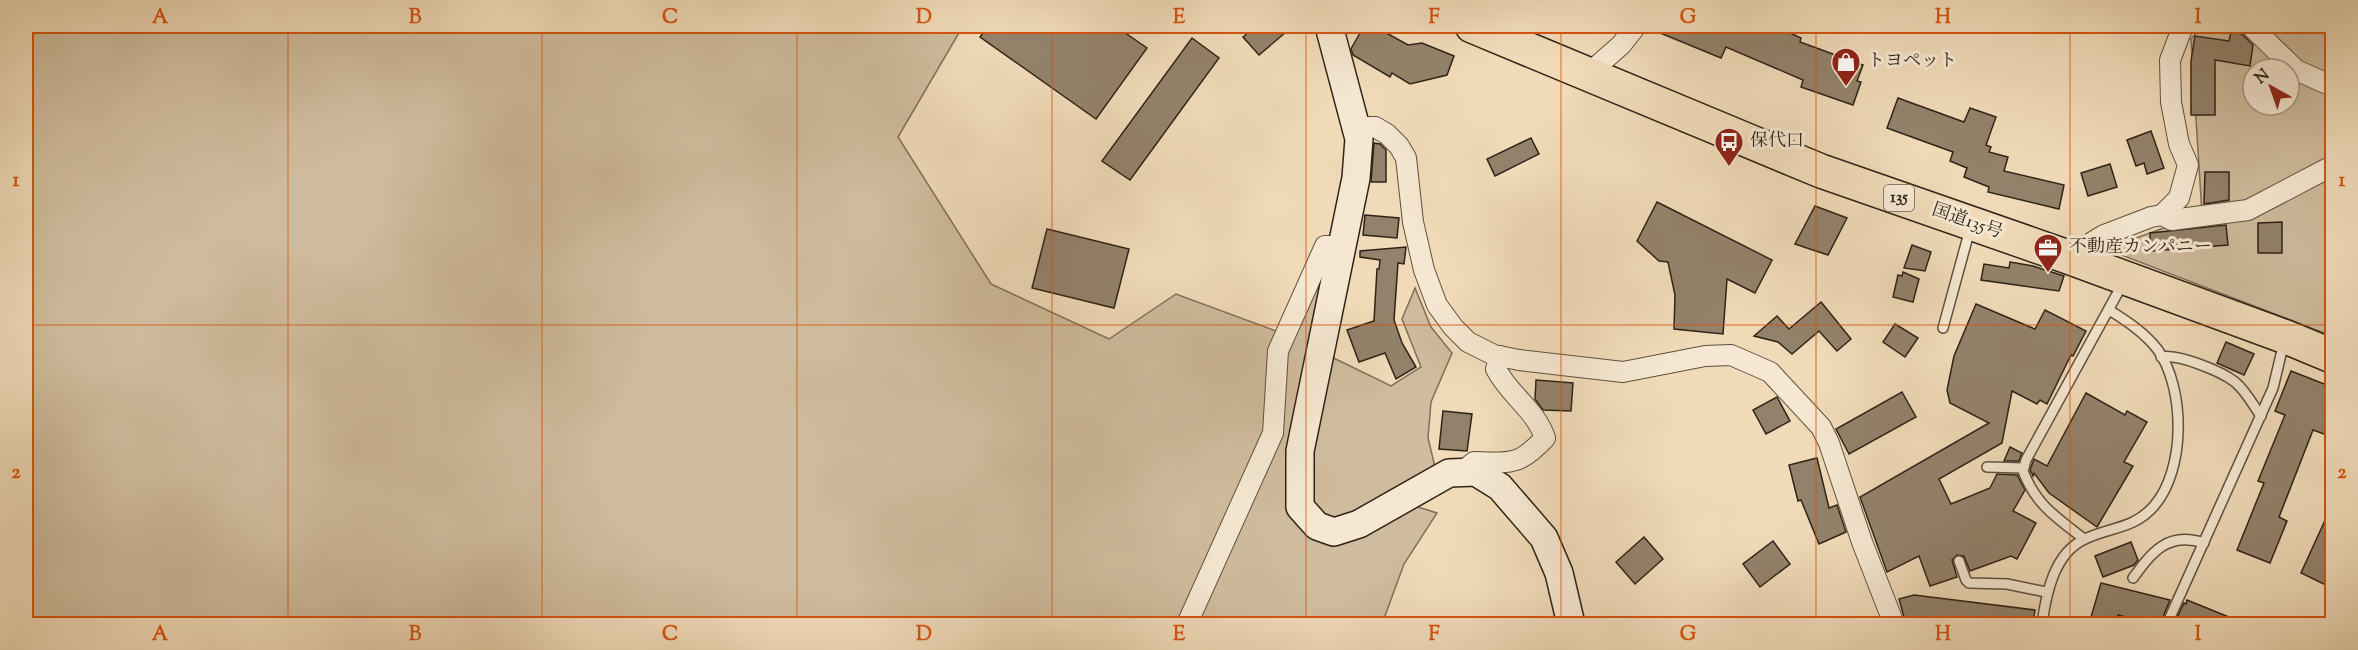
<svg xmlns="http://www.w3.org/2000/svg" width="2358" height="650" viewBox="0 0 2358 650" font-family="'Sorts Mill Goudy','Noto Serif JP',serif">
<rect width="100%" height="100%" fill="#f0dab8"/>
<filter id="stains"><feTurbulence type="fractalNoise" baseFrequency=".00333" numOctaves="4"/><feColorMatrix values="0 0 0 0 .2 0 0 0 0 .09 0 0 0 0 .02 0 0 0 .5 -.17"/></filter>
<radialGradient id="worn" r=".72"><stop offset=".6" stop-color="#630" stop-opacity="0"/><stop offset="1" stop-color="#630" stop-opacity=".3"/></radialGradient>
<g fill="#cfbb9d" stroke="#7f6f5a" stroke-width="1.5" fill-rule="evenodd">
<polygon points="26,26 963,26 898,137 991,284 1109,339 1176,294 1284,334 1324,274 1311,347 1391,386 1421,367 1402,319 1415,288 1431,327 1452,353 1431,402 1428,438 1435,467 1412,505 1437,513 1404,564 1382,624 26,624"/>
<path d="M 2202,26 L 2332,26 L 2332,336 L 2106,249 L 2202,214 L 2191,39 ZM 2253,69 L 2289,69 L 2289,105 L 2253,105 Z"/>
</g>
<g fill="#93826b" stroke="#2f2318" stroke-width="1.5">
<polygon points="988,26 1115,26 1147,48 1096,119 980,37"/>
<polygon points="1256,26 1293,26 1259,55 1243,37"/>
<polygon points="1364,26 1374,26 1408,45 1422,43 1454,56 1447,75 1410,84 1392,73 1390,77 1353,55 1351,49"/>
<polygon points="1648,26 1790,26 1788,32 1801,38 1800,42 1863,65 1857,81 1861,82 1853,105 1801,87 1803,80 1726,47 1721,58 1648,28"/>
<polygon points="2231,32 2242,34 2253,45 2250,66 2215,60 2215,115 2191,115 2191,61 2195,36 2229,41"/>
<polygon points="1192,38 1219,58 1130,180 1102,161"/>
<polygon points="1898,98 1964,122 1970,108 1996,117 1986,145 1991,147 1989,152 2008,157 2004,171 2064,185 2059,209 1988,192 1989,187 1964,177 1967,168 1950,161 1953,152 1887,128"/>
<polygon points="2151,131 2164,168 2147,174 2144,163 2136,166 2127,140"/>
<polygon points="1531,138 1539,154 1495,176 1487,159"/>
<polygon points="1374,143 1380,144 1386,150 1386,182 1371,182"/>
<polygon points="2110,164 2117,187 2088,196 2081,173"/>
<polygon points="2205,172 2229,172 2229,200 2204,204"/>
<polygon points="1657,202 1772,260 1755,293 1727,279 1723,334 1674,329 1675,295 1668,262 1659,261 1637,241"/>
<polygon points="1815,206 1847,218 1828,255 1795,244"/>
<polygon points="1365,215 1399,218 1397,238 1363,235"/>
<polygon points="2282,222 2282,253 2258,253 2258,223"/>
<polygon points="2226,225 2228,245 2151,251 2150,233"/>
<polygon points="1047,229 1129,249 1114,308 1032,288"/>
<polygon points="1912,245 1931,252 1925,271 1904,268"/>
<polygon points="1406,247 1404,264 1398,263 1394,320 1402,343 1416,367 1396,379 1385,353 1359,362 1347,330 1374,321 1377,269 1379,269 1380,260 1360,257 1360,251"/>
<polygon points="2010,262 2033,266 2064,276 2059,291 1981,280 1984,264 2009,268"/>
<polygon points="1903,272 1919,279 1913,302 1893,297 1898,275 1902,276"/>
<polygon points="1821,302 1851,339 1837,351 1819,331 1792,354 1778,342 1754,336 1777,316 1789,329"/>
<polygon points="1976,304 2035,329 2045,310 2086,331 2073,356 2071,355 2047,404 2040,400 2037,404 2012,391 2002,443 1939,479 1951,504 1990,488 1997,474 2017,475 2025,490 2013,511 2036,523 2017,559 2011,556 1970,571 1964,556 1957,555 1952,560 1957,577 1930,586 1919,556 1887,572 1860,497 1989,423 1950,403 1947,390 1954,356"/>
<polygon points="1895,324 1918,338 1905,357 1883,342"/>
<polygon points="2226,342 2254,354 2244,375 2217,363"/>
<polygon points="2291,371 2332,387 2332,437 2313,430 2279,517 2287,521 2270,563 2237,550 2264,483 2258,481 2285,415 2275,411"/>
<polygon points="1536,380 1573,383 1571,411 1543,410 1535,399"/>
<polygon points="1902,392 1916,417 1849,454 1836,429"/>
<polygon points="2086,393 2125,415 2127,411 2147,422 2124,462 2133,466 2097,527 2049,493 2034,473 2033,476 2030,470 2034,459 2047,466"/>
<polygon points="1777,397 1790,421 1766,434 1753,410"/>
<polygon points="1443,411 1472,414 1467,451 1439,449"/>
<polygon points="2010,447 2022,453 2019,461 2004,461"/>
<polygon points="1817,458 1829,508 1837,505 1846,532 1819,544 1801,500 1798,501 1789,465"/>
<polygon points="2332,505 2332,588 2301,573"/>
<polygon points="1644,537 1663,559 1635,584 1616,562"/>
<polygon points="1773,541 1790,564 1760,587 1743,564"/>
<polygon points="2131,542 2138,560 2134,565 2103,577 2095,556"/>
<polygon points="2101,583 2170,600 2160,624 2152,624 2118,615 2116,624 2089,624"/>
<polygon points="1914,595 2035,610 2033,624 1906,624 1899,599"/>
<polygon points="2187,600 2246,624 2174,624 2184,603 2186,604"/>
</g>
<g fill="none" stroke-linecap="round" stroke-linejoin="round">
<g stroke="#5f5140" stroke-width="12">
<g id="lane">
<polyline points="1943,328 1970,229"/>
<path d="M 2161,357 C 2179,354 2221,371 2235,382 C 2246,391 2253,405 2261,416"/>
<polyline points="1987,467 2024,468"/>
<path d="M 2084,539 C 2056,517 2036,505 2023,471 L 2026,460 L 2123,283"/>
<polyline points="1959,561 1966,580 1969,583 2007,584 2046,592"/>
<path d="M 2133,578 C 2152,552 2168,531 2204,543"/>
<path d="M 2042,624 C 2046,594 2054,553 2085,539 C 2110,527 2134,529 2154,506 C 2186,469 2185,389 2158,350 C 2145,333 2127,321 2109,310"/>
<polyline points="2167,624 2273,388 2284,342"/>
</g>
</g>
<g stroke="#5f5140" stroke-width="22">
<g id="street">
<polyline points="2251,26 2296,70 2332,86"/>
<polyline points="1589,73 1621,45 1636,26"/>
<polyline points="1356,127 1375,127 1387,134 1399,146 1406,158 1413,222 1424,270 1437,305 1453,327 1468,342 1494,355 1519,360 1623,372 1705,356 1731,355 1770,372 1821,427 1829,443 1862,542 1894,624"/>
<polyline points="2162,215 2172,220 2248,210 2332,166"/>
<polyline points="2068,257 2104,235 2151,217 2162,215 2179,198 2188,165 2179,144 2171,102 2170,60 2183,26"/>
<path d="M 1464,470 L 1474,462 C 1510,463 1519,466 1545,438 C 1536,410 1510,396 1496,369 L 1500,356"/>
<polyline points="1187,624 1273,433 1278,351 1325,246 1343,246"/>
</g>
</g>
<g stroke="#2f2318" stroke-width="30">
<polyline id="secondary" points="1329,26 1359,139 1356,178 1300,451 1300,507 1317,526 1334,532 1359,524 1449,473 1476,472 1500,487 1544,538 1559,573 1571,624"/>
</g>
<g stroke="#2f2318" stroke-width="36">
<polyline id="highway" points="1472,26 1821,171 2068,257 2286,337 2332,356"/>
</g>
<use href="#lane" stroke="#f5e7d1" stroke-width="9"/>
<use href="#street" stroke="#f5e7d1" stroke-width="20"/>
<use href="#secondary" stroke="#f5e7d1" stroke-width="27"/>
<use href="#highway" stroke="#f0dab8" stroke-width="33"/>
</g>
<path fill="none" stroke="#d6540d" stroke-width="1.5" stroke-opacity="0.55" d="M 288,26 L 288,624M 542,26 L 542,624M 797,26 L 797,624M 1052,26 L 1052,624M 1306,26 L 1306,624M 1561,26 L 1561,624M 1816,26 L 1816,624M 2070,26 L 2070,624M 26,325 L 2332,325"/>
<defs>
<g id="shop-pin" transform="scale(1.5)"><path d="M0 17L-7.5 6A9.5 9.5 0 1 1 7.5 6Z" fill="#8f2418" stroke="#f5e7d1"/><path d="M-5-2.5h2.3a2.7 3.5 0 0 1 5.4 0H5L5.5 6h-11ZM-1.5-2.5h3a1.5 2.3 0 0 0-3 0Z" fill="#fff"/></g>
<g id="bus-pin" transform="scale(1.5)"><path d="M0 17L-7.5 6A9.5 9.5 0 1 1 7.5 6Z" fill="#8f2418" stroke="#f5e7d1"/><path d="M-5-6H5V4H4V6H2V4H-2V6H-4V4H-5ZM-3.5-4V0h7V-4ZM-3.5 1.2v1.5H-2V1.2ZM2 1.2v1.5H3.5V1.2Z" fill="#fff"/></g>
<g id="office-pin" transform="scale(1.5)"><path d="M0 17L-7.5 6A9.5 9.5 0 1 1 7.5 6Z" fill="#8f2418" stroke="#f5e7d1"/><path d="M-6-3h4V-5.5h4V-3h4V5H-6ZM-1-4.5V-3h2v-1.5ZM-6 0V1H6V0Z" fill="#fff"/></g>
</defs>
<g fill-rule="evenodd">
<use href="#shop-pin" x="1846" y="62"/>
<use href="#bus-pin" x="1729" y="142"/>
<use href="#office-pin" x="2048" y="248"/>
</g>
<g text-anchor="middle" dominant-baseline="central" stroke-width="6" stroke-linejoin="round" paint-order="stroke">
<rect fill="#f5e7d1" stroke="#6a5e50" stroke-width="1.5" x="1884" y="185" width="30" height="26" rx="4.5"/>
<g font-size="16" font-weight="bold" fill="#2f2318">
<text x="1899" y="198">135</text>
</g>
<g font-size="18" fill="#2f2318" stroke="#f5e7d1" text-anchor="start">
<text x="1867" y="62">トヨペット</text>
<text x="1750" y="142">保代口</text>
<text x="2069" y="248">不動産カンパニー</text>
</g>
<g font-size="18" fill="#2f2318" stroke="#f5e7d1">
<text transform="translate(1967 222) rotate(19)">国道135号</text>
</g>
</g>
<rect width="2358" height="650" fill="none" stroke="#f0dab8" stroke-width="66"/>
<g transform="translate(2271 87) rotate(320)"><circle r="28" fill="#f5e7d1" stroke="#a69987" stroke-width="1.5"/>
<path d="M0-4.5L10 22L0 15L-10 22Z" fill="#8f2418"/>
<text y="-9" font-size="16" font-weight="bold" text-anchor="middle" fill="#2f2318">N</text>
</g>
<rect x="33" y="33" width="2292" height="584" fill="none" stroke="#d6540d" stroke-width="2"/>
<g font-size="20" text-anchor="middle" font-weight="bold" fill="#d6540d">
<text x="160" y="23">A</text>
<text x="415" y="23">B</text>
<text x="670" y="23">C</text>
<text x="924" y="23">D</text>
<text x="1179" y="23">E</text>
<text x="1434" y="23">F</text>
<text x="1688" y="23">G</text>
<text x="1943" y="23">H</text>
<text x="2198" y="23">I</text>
<text x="16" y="186">1</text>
<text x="2342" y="186">1</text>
<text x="16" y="478">2</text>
<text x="2342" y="478">2</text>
<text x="160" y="640">A</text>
<text x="415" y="640">B</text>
<text x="670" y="640">C</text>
<text x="924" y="640">D</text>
<text x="1179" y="640">E</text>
<text x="1434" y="640">F</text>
<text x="1688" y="640">G</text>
<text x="1943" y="640">H</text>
<text x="2198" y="640">I</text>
</g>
<rect width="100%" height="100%" filter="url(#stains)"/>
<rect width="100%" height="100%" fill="url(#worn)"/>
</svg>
